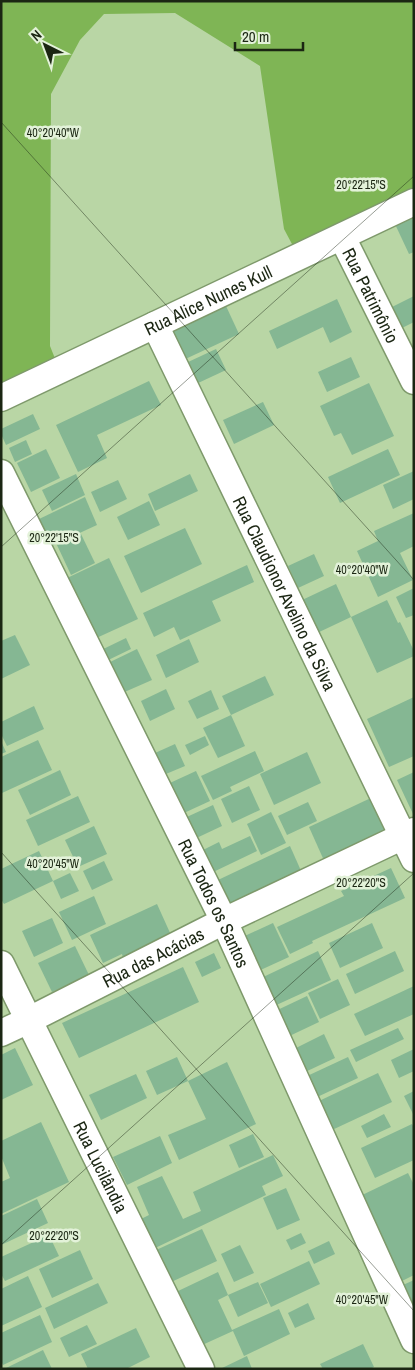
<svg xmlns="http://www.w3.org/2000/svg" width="415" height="1370" viewBox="0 0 415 1370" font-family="'Archivo Narrow',sans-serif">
<rect width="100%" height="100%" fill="#b9d6a5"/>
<polygon fill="#7fb555" points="1,1 414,1 414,188 293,246 284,229 260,66 175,13 104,14 80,40 51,94 50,346 56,361 1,387"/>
<g fill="#85b793">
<polygon points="414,213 414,252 409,254 394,222"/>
<polygon points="414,296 414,322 396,331 386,310"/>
<polygon points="337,299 352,332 330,343 323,327 277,349 269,331"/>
<polygon points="226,306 239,334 179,362 166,335"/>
<polygon points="216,349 226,370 196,384 186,363"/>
<polygon points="351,357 360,377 327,392 318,372"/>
<polygon points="149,381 161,405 97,435 107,458 78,472 56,425"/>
<polygon points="369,383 394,436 352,455 341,433 334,436 320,406"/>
<polygon points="263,402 274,425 234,444 223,420"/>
<polygon points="33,414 40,429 6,445 1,434 1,429"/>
<polygon points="26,440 32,454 15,462 9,448"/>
<polygon points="46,449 60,478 31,492 17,463"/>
<polygon points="388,449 400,475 340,503 328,477"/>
<polygon points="414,471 414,499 393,509 383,485"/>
<polygon points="76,474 85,495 52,511 42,490"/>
<polygon points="190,474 198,491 155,511 148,494"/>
<polygon points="118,480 127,499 100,512 91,492"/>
<polygon points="85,497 97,525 49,547 37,520"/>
<polygon points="149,501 160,525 128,540 117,517"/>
<polygon points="414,513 414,546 400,553 413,580 378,597 357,551 378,541 374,531"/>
<polygon points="185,528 202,564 141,593 124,556"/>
<polygon points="81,534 95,563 71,575 57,545"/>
<polygon points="314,554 324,576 298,588 288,566"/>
<polygon points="109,558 138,619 92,640 65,579"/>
<polygon points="247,565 254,582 212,601 221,621 180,640 174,627 154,637 143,613"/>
<polygon points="336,584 351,617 387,600 398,623 400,622 414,651 414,656 377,673 351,617 315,634 300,601"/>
<polygon points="414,588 414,615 406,618 396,597"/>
<polygon points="15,635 30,665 1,679 1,641"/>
<polygon points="126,638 131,649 98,665 93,654"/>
<polygon points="189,639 199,662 166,678 156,655"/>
<polygon points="137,649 152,680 120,694 106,664"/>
<polygon points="265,676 274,695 231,715 222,696"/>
<polygon points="166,689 175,709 150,721 141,701"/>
<polygon points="211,690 219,709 197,719 188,701"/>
<polygon points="414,697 414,756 389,767 367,719"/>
<polygon points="34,706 44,729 7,746 1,734 1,722"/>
<polygon points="231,715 245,746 218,758 203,728"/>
<polygon points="205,736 209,745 190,755 185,745"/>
<polygon points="38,740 52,770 2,793 1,757"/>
<polygon points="1,741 6,752 1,754"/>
<polygon points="175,744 185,766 154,779 144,758"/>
<polygon points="255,751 264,771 230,787 232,791 213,800 201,776"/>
<polygon points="307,752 321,783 274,805 260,774"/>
<polygon points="60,770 71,795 30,815 18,790"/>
<polygon points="196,771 210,801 173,818 159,788"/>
<polygon points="414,772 414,816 397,780"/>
<polygon points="249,786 260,810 232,823 221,799"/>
<polygon points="78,796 90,822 38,846 26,820"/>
<polygon points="373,797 390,835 326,865 309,827"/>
<polygon points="308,802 317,821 287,835 278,816"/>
<polygon points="213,805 222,826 188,842 178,821"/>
<polygon points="271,812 286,843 261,855 247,824"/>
<polygon points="94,826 107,854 78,867 65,840"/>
<polygon points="250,836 257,851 207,875 197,853 219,842 222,849"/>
<polygon points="290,846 302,873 231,907 218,880"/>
<polygon points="39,851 53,881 4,904 1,899 1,869"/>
<polygon points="104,861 113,880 92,890 83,871"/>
<polygon points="391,868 405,898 312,941 313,943 290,954 277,927 344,896 341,891"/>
<polygon points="70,873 79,891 61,899 53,881"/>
<polygon points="94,896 106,924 72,940 59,912"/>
<polygon points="157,904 171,935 123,958 122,954 103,963 90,935"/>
<polygon points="52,918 63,943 34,957 22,931"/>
<polygon points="273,923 289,957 252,974 236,940"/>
<polygon points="372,923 383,948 340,968 329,943"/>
<polygon points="75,946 89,975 52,992 38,963"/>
<polygon points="318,951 331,980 272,1007 259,979"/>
<polygon points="395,951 404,971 355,994 346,974"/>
<polygon points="214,953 221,968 202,977 195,962"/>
<polygon points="183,967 199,1002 79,1058 62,1023"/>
<polygon points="338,979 350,1005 320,1019 308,993"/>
<polygon points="414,986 414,1014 365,1036 354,1014"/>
<polygon points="307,996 319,1022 281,1040 269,1014"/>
<polygon points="398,1028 404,1039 356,1062 350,1050"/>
<polygon points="324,1034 335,1058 303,1073 292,1050"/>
<polygon points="15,1048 33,1085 1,1100 1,1055"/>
<polygon points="414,1049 414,1071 399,1078 391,1060"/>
<polygon points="177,1057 188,1081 227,1062 256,1124 179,1160 168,1135 206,1119 188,1081 157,1095 146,1071"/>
<polygon points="348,1057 358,1078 315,1098 305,1077"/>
<polygon points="378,1073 392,1102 332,1130 319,1101"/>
<polygon points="136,1074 147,1098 101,1120 89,1095"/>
<polygon points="414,1091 414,1116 404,1096"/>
<polygon points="384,1114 391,1127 367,1138 361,1126"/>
<polygon points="41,1122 69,1182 1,1214 1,1182 10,1178 1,1156 1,1141"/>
<polygon points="412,1124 414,1128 414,1160 375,1178 361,1148"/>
<polygon points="253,1134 264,1157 239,1168 229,1145"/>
<polygon points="160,1136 172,1163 127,1185 113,1157"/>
<polygon points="273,1155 283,1176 262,1186 266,1195 151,1250 137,1221 149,1215 137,1187 162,1176 183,1219 201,1211 193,1192"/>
<polygon points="408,1173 414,1185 414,1275 398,1283 358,1197"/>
<polygon points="286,1188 300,1220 277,1230 263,1198"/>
<polygon points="37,1199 48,1223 1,1245 1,1216"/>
<polygon points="202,1229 217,1261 169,1283 154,1251"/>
<polygon points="301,1233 306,1243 291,1250 286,1240"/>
<polygon points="49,1235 59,1256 5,1281 1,1274 1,1257"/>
<polygon points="329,1241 335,1254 314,1264 308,1251"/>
<polygon points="240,1245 254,1273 234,1282 221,1254"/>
<polygon points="80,1250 93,1279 52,1298 39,1269"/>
<polygon points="309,1261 320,1284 271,1307 260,1284"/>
<polygon points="218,1272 228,1295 218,1300 232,1330 279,1309 290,1334 244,1356 233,1331 200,1346 176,1292"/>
<polygon points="28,1276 42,1307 1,1326 1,1289"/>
<polygon points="414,1280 414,1308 403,1285"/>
<polygon points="258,1282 268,1303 238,1317 228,1295"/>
<polygon points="98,1283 108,1303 54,1329 45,1308"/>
<polygon points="308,1303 315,1319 295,1328 288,1313"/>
<polygon points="40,1315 52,1342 3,1365 1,1361 1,1333"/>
<polygon points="87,1325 97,1344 69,1357 60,1338"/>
<polygon points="136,1328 150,1357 126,1369 88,1369 81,1354"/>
<polygon points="363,1344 374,1367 370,1369 323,1369 320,1364"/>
<polygon points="43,1350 52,1369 4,1369"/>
<polygon points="247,1356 252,1369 220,1369"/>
</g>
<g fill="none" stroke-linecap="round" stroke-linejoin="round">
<g stroke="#7e996b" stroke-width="29">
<g id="minor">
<path id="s1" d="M 342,237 L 414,381"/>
<path id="s2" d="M 155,325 L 414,859"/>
<path id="s3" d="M 1,398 L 414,202"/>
<path id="s4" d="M 1,473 L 224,921 L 414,1340"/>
<path id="s5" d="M 1,964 L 201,1369"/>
<path id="s6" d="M 1,1033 L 29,1020 L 224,921 L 414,831"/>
</g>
</g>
<use href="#minor" stroke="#fff" stroke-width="26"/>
</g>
<path fill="none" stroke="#1b2613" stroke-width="1" stroke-opacity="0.45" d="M 1,122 L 414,580M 1,547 L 414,176M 1,852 L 414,1311M 1,1245 L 414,873"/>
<g text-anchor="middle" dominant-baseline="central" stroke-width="5" stroke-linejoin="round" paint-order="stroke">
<g font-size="18" fill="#1b2613" stroke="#e3f2d9">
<text stroke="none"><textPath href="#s1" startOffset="65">Rua Patrimônio</textPath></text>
<text stroke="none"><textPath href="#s3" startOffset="229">Rua Alice Nunes Kull</textPath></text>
<text stroke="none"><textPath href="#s2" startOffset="298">Rua Claudionor Avelino da Silva</textPath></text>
<text stroke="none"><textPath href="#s4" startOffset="480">Rua Todos os Santos</textPath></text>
<text stroke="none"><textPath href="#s6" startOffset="170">Rua das Acácias</textPath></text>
<text stroke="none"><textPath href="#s5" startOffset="226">Rua Lucilândia</textPath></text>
</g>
</g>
<g font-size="12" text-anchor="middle" fill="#1b2613" stroke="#e3f2d9" stroke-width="5" stroke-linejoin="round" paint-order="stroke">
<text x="53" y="137">40°20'40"W</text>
<text x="361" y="189">20°22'15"S</text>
<text x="54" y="542">20°22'15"S</text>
<text x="362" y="574">40°20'40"W</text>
<text x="53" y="868">40°20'45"W</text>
<text x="361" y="887">20°22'20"S</text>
<text x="54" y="1240">20°22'20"S</text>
<text x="362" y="1304">40°20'45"W</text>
</g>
<rect width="415" height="1370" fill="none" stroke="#1b2613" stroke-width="5"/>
<g transform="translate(45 45) rotate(318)" stroke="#e3f2d9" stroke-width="4" paint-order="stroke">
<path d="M0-4L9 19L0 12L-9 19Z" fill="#1b2613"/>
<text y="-8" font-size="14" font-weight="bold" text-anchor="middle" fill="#1b2613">N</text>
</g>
<path d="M235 42v8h68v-8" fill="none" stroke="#1b2613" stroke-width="2.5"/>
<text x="242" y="42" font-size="15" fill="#1b2613" stroke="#e3f2d9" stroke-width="4" paint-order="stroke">20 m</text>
</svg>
